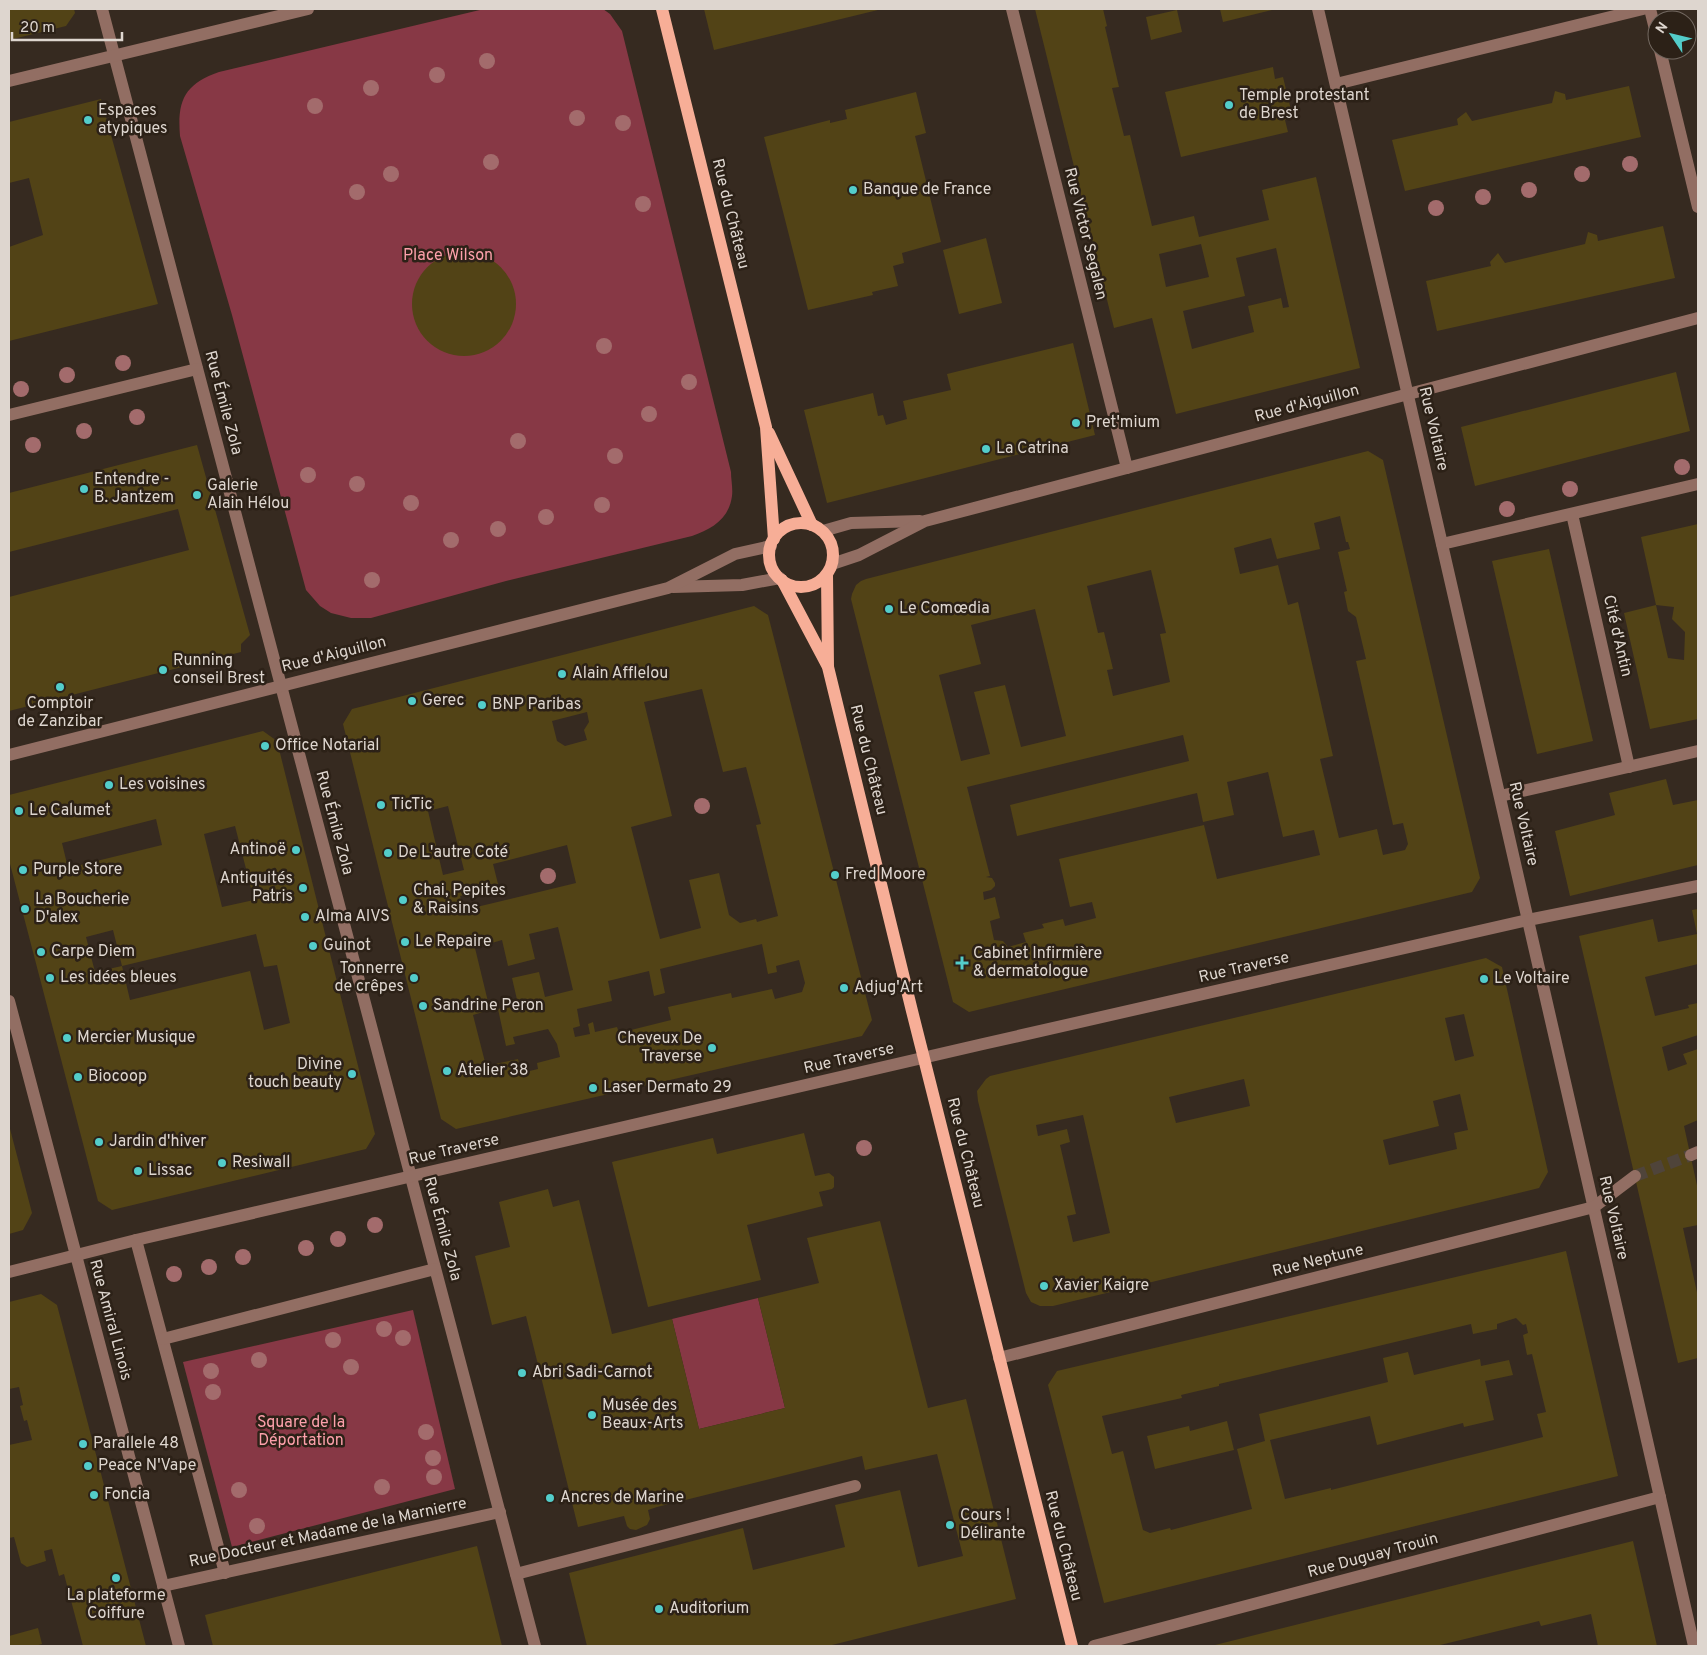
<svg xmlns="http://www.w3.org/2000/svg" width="1707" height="1655" viewBox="0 0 1707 1655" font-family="Overpass,sans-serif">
<rect width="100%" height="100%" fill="#362a20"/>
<g fill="#873845">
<path d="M 484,9 L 603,9 L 610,14 L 622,31 L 731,472 C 731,480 733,488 732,496 C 729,519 712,529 692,536 L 506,581 L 371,618 L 351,618 L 331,613 L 320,606 L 306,590 L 232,315 L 180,136 C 177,100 185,84 219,72 Z"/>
<polygon points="758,1298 785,1408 699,1429 672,1319"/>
<polygon points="413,1310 455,1489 232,1547 183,1362"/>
</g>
<g fill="#524316" fill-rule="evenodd">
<polygon points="9,9 74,9 75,13 66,26 9,40"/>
<polygon points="704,9 882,9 714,50"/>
<path d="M 1035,9 L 1103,9 L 1107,26 L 1105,27 L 1119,87 L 1112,88 L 1124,136 L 1130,135 L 1152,226 L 1194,216 L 1199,237 L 1269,220 L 1262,190 L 1316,177 L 1360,368 L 1176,414 L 1152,318 L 1114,328 ZM 1201,244 L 1209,277 L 1166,287 L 1159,254 ZM 1276,248 L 1289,307 L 1283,308 L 1281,298 L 1248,306 L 1254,332 L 1192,349 L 1183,311 L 1245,296 L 1236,258 Z"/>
<polygon points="1220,9 1276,9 1223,22"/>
<polygon points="1177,10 1182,32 1151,40 1146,17"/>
<polygon points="1273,67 1275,79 1283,77 1293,118 1285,120 1288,132 1181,157 1165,92"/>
<polygon points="1629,86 1641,137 1405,191 1392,140 1458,125 1457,119 1466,112 1472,121 1552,103 1555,91 1565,94 1566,100"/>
<polygon points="916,92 926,133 915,136 941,242 902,253 904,263 893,266 898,286 872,292 873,295 808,310 764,137 830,120 830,123 847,119 845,110"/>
<polygon points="101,99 158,304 9,341 9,247 43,235 29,178 9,183 9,122"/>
<polygon points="1663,226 1675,278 1437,331 1426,281 1491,266 1490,262 1498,253 1505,263 1585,244 1588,232 1597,235 1598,241"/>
<polygon points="986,238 1002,303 959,314 943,250"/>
<circle cx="464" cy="304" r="52"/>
<polygon points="1073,343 1095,435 827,503 804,410 873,393 878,416 883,415 886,425 907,419 903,401 951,390 947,374"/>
<polygon points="1676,372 1690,431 1475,486 1461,427"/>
<polygon points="197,445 250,635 241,644 241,652 9,711 9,597 189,550 178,509 9,552 9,493"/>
<path d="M 1368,451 L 1383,460 L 1480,878 L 1472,892 L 969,1012 L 953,1002 L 851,599 L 852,594 L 856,585 L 861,581 L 866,579 ZM 1340,516 L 1346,542 L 1348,542 L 1350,549 L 1338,552 L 1347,591 L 1344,592 L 1348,611 L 1356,617 L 1366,659 L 1356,661 L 1393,825 L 1403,823 L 1408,844 L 1405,850 L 1383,855 L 1377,829 L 1339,838 L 1320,759 L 1333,756 L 1298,602 L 1288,605 L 1278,565 L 1240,574 L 1234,548 L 1271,538 L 1277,559 L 1320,549 L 1314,523 ZM 1151,570 L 1166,633 L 1160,634 L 1170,682 L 1113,696 L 1107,670 L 1113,669 L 1104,632 L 1098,633 L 1087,586 ZM 1035,609 L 1066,736 L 1021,747 L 1005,685 L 974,692 L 990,754 L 961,761 L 939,675 L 981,664 L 971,625 ZM 1183,735 L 1189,761 L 1010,805 L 1017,836 L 1197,793 L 1203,822 L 1234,815 L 1227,782 L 1268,772 L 1283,837 L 1314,830 L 1320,855 L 1217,879 L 1204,825 L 1059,859 L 1070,907 L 1092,902 L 1096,918 L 1065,926 L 1063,919 L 1042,924 L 1044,928 L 1023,933 L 1026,942 L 1008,947 L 1003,941 L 994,940 L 990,921 L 1000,918 L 995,897 L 984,900 L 983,892 L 991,890 L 995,886 L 995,883 L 992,878 L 986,877 L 990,876 L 967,787 Z"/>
<polygon points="1698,524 1698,719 1650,729 1624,613 1656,605 1668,658 1684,660 1685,632 1672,619 1674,607 1656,605 1641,537"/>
<polygon points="1549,549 1593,741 1537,754 1492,561"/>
<path d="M 754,606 L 768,615 L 872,1020 L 862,1036 L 456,1129 L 441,1119 L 384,890 L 343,724 L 352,709 ZM 702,689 L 723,772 L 746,767 L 761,824 L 756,825 L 778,916 L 757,922 L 756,919 L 740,923 L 729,915 L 719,873 L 689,880 L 701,928 L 660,939 L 631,827 L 672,816 L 644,702 ZM 587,712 L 589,722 L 584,730 L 587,740 L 565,746 L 557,741 L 552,721 ZM 448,806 L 464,870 L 443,875 L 428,811 ZM 567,845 L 576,883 L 464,910 L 460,896 L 473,893 L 472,890 L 498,884 L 493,864 ZM 558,927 L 573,990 L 545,997 L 539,972 L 512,978 L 518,1004 L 498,1009 L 506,1046 L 515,1044 L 513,1037 L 548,1029 L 557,1044 L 560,1057 L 537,1063 L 538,1069 L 521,1073 L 518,1059 L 486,1066 L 473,1015 L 490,1010 L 475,948 L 502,940 L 508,966 L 535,959 L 529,934 ZM 762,944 L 768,974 L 777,972 L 776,966 L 799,960 L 805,983 L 802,992 L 775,999 L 772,989 L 732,998 L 731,993 L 668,1007 L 671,1020 L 619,1033 L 617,1027 L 595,1032 L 593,1022 L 588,1024 L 590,1034 L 575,1037 L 573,1028 L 580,1026 L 577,1009 L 612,1001 L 608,981 L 649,971 L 654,996 L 665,993 L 660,969 Z"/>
<path d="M 263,731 L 277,741 L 375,1134 L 366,1149 L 112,1210 L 98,1201 L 9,860 L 9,795 ZM 156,819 L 162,845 L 68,868 L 62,843 ZM 235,826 L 254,900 L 222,907 L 204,834 ZM 113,930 L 122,966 L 256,934 L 264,967 L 277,965 L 290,1023 L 264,1030 L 250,971 L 130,1000 L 122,966 L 95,972 L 86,937 Z"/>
<polygon points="1666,779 1673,805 1698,800 1698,865 1570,896 1555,831 1615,815 1609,793"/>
<polygon points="1698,909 1698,964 1645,977 1655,1016 1689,1008 1688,1005 1698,1003 1698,1035 1662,1047 1668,1071 1687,1064 1683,1054 1698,1049 1698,1120 1684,1126 1698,1190 1698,1225 1683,1228 1698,1297 1698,1358 1678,1363 1579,936 1653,919 1658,942 1697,934 1692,910"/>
<path d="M 1486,958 L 1502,967 L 1548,1172 L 1539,1188 L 1053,1306 L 1040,1306 L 1031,1302 L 1026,1293 L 978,1101 L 977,1091 L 986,1079 L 990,1076 ZM 1464,1014 L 1474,1056 L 1455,1061 L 1445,1018 ZM 1244,1079 L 1250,1106 L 1176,1123 L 1169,1097 ZM 1460,1094 L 1468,1130 L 1454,1133 L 1457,1149 L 1389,1165 L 1383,1140 L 1439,1126 L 1433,1101 ZM 1083,1115 L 1110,1233 L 1073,1242 L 1067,1216 L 1076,1214 L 1060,1145 L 1070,1142 L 1067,1129 L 1038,1136 L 1036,1125 Z"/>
<polygon points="9,1125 32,1213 23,1230 9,1234"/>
<polygon points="804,1133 815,1176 829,1173 834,1177 834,1187 832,1189 819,1192 823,1206 747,1225 761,1280 648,1307 612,1162 713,1138 717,1154"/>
<polygon points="548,1189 553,1207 579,1200 612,1334 672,1319 699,1429 785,1408 758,1298 819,1283 807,1238 880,1221 928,1408 966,1399 1016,1599 828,1646 587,1646 569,1573 743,1528 753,1570 845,1547 835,1505 900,1490 918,1567 963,1556 937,1454 865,1470 862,1456 657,1507 648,1510 650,1519 647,1525 636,1530 630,1529 627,1526 624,1516 578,1527 526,1316 492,1325 475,1256 510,1247 499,1202"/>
<path d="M 1566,1251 L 1618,1476 L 1104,1603 L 1048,1385 L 1057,1371 ZM 1516,1318 L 1523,1325 L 1526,1324 L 1528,1333 L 1523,1335 L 1527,1355 L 1532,1354 L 1546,1412 L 1537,1414 L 1543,1437 L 1331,1490 L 1331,1488 L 1285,1499 L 1270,1440 L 1370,1416 L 1377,1445 L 1463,1423 L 1464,1427 L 1494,1420 L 1485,1381 L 1513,1375 L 1509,1360 L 1481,1366 L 1480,1359 L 1414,1375 L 1408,1352 L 1383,1358 L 1388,1382 L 1259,1414 L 1265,1441 L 1237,1449 L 1252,1509 L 1171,1530 L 1170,1528 L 1150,1533 L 1143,1530 L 1123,1451 L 1112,1454 L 1102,1416 L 1182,1398 L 1181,1395 L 1219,1386 L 1219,1384 L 1471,1324 L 1473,1334 L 1497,1329 L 1497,1324 Z"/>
<polygon points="41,1294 57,1305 146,1646 83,1646 64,1574 59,1576 52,1549 44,1551 46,1561 27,1567 21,1563 14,1537 9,1538 9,1445 32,1440 27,1420 24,1421 20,1406 23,1405 19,1387 9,1389 9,1302"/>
<polygon points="1227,1421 1234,1450 1155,1469 1147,1436 1189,1426 1190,1431"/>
<polygon points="1633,1541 1657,1646 1598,1646 1591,1614 1541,1626 1539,1621 1436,1646 1211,1646"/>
<polygon points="477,1546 502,1646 213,1646 205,1615"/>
<polygon points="38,1628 42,1644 35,1646 10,1646 9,1636"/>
</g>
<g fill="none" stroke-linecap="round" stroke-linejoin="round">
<polyline stroke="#4f443a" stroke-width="12" stroke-dasharray="12 6" stroke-linecap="butt" points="1635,1176 1691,1155"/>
<g stroke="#926e63" stroke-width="12">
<polyline points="102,9 535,1646"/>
<polyline points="1012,9 1127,468"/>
<polyline points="1318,9 1398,352 1694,1646"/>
<polyline points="1650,9 1657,37"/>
<polyline points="1660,50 1698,207"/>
<polyline points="9,81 308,9"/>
<polyline points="1336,84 1643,9"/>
<polyline points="9,415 197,369"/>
<polyline points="1572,514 1629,767"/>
<polyline points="823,531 851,523 920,521"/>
<polyline points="1442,544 1698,484"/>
<polyline points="832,564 859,555 925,521 1698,318"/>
<polyline points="673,587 742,585 780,578"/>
<polyline points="9,755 668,588 735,554 771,546"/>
<polyline points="1500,796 1698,751"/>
<polyline points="9,1001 179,1646"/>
<polyline points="1691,1155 1698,1152"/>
<polyline points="136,1240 225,1573"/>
<polyline points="9,1272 136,1240 983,1044 1528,920 1698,886"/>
<polyline points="163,1339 435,1269"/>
<polyline points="999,1358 1594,1207 1635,1176"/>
<polyline points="516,1574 855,1486"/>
<polyline points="163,1586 500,1512"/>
<polyline points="1094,1646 1660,1497"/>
</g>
<g stroke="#f7ae97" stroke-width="12">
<polyline points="662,9 766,427 774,539"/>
<polyline points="769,433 812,525"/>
<circle cx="801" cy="555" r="32"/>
<polyline points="827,575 828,667 912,1011 1072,1646"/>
<polyline points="782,580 827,665"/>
</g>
</g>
<g fill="#a36b6c">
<circle cx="487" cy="61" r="8"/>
<circle cx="437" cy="75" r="8"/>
<circle cx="371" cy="88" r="8"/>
<circle cx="315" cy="106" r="8"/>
<circle cx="577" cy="118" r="8"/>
<circle cx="623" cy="123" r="8"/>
<circle cx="491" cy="162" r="8"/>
<circle cx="1630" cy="164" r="8"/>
<circle cx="391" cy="174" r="8"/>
<circle cx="1582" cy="174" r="8"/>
<circle cx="1529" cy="190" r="8"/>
<circle cx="357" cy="192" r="8"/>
<circle cx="1483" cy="197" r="8"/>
<circle cx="643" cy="204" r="8"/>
<circle cx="1436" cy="208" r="8"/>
<circle cx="604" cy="346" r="8"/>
<circle cx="123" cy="363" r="8"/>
<circle cx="67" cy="375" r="8"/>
<circle cx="689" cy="382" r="8"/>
<circle cx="21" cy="389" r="8"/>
<circle cx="649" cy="414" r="8"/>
<circle cx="137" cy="417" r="8"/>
<circle cx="84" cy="431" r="8"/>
<circle cx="518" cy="441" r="8"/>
<circle cx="33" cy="445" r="8"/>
<circle cx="615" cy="456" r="8"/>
<circle cx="1682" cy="467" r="8"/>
<circle cx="308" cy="475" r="8"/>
<circle cx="357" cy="484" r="8"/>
<circle cx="1570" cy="489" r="8"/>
<circle cx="411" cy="503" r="8"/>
<circle cx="602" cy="505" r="8"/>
<circle cx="1507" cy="509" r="8"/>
<circle cx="546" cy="517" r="8"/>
<circle cx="498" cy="529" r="8"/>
<circle cx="451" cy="540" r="8"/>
<circle cx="372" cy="580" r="8"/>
<circle cx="702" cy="806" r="8"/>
<circle cx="548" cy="876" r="8"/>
<circle cx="864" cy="1148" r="8"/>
<circle cx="375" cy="1225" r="8"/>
<circle cx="338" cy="1239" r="8"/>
<circle cx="306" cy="1248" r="8"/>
<circle cx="243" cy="1257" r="8"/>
<circle cx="209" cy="1267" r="8"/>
<circle cx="174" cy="1274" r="8"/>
<circle cx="384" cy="1329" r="8"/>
<circle cx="403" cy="1338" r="8"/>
<circle cx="333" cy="1340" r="8"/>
<circle cx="259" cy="1360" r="8"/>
<circle cx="351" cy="1367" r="8"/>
<circle cx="211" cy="1371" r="8"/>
<circle cx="213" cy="1392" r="8"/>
<circle cx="426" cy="1432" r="8"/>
<circle cx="433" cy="1458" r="8"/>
<circle cx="434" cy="1477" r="8"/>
<circle cx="382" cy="1487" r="8"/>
<circle cx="239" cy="1490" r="8"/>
<circle cx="257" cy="1526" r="8"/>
</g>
<g fill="#53cdca" stroke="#2c2117" stroke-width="2">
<circle cx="1229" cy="105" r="5"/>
<circle cx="88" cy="120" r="5"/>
<circle cx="853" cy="190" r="5"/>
<circle cx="1076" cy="423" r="5"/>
<circle cx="986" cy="449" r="5"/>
<circle cx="84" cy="489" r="5"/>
<circle cx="197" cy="495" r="5"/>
<circle cx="889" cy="609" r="5"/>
<circle cx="163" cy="670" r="5"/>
<circle cx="562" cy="674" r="5"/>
<circle cx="60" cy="687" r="5"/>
<circle cx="412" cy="701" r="5"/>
<circle cx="482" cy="705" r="5"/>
<circle cx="265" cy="746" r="5"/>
<circle cx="109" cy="785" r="5"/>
<circle cx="381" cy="805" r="5"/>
<circle cx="19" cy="811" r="5"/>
<circle cx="296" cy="850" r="5"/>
<circle cx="388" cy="853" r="5"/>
<circle cx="23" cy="870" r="5"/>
<circle cx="835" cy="875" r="5"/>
<circle cx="303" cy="888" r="5"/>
<circle cx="403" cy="900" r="5"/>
<circle cx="25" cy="909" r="5"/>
<circle cx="305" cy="917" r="5"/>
<circle cx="405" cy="942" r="5"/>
<circle cx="313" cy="946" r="5"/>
<circle cx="41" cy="952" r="5"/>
<path d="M959.5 955.5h5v5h5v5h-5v5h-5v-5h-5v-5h5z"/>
<circle cx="50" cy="978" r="5"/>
<circle cx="414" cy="978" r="5"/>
<circle cx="1484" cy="979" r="5"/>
<circle cx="844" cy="988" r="5"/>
<circle cx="423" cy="1006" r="5"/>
<circle cx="67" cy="1038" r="5"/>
<circle cx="712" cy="1048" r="5"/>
<circle cx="447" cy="1071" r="5"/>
<circle cx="352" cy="1074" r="5"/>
<circle cx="78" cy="1077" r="5"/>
<circle cx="593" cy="1088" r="5"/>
<circle cx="99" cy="1142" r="5"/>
<circle cx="222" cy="1163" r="5"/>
<circle cx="138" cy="1171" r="5"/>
<circle cx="1044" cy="1286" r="5"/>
<circle cx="522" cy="1373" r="5"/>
<circle cx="592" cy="1415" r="5"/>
<circle cx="83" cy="1444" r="5"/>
<circle cx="88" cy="1466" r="5"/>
<circle cx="94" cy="1495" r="5"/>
<circle cx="550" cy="1498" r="5"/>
<circle cx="950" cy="1525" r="5"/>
<circle cx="116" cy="1578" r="5"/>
<circle cx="659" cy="1609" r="5"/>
</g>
<g text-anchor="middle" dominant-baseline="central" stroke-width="5" stroke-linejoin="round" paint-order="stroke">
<g font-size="16" fill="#ded6cf" stroke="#2c2117" text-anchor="start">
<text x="1239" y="96">Temple protestant<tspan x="1239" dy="18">de Brest</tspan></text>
<text x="98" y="111">Espaces<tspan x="98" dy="18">atypiques</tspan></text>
<text x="863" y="190">Banque de France</text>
<text x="1086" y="423">Pret'mium</text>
<text x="996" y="449">La Catrina</text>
<text x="94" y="480">Entendre -<tspan x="94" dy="18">B. Jantzem</tspan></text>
<text x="207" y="486">Galerie<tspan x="207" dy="18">Alain Hélou</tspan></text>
<text x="899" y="609">Le Comœdia</text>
<text x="173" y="661">Running<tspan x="173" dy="18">conseil Brest</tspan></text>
<text x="572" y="674">Alain Afflelou</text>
<text x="422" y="701">Gerec</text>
<text x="60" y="704" text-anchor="middle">Comptoir<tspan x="60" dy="18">de Zanzibar</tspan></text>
<text x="492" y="705">BNP Paribas</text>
<text x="275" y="746">Office Notarial</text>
<text x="119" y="785">Les voisines</text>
<text x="391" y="805">TicTic</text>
<text x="29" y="811">Le Calumet</text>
<text x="286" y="850" text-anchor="end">Antinoë</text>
<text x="398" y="853">De L'autre Coté</text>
<text x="33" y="870">Purple Store</text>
<text x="845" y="875">Fred Moore</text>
<text x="293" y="879" text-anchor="end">Antiquités<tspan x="293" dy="18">Patris</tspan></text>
<text x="413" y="891">Chai, Pepites<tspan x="413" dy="18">&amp; Raisins</tspan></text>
<text x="35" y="900">La Boucherie<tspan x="35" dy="18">D'alex</tspan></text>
<text x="315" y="917">Alma AIVS</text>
<text x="415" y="942">Le Repaire</text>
<text x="323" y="946">Guinot</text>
<text x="51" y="952">Carpe Diem</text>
<text x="973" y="954">Cabinet Infirmière<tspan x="973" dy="18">&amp; dermatologue</tspan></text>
<text x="404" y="969" text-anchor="end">Tonnerre<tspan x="404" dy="18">de crêpes</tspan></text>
<text x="60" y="978">Les idées bleues</text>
<text x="1494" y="979">Le Voltaire</text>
<text x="854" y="988">Adjug'Art</text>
<text x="433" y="1006">Sandrine Peron</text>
<text x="77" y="1038">Mercier Musique</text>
<text x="702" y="1039" text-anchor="end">Cheveux De<tspan x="702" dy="18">Traverse</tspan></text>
<text x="342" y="1065" text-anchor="end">Divine<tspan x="342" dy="18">touch beauty</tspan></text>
<text x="457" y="1071">Atelier 38</text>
<text x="88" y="1077">Biocoop</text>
<text x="603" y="1088">Laser Dermato 29</text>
<text x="109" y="1142">Jardin d'hiver</text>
<text x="232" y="1163">Resiwall</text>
<text x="148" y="1171">Lissac</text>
<text x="1054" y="1286">Xavier Kaigre</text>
<text x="532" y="1373">Abri Sadi-Carnot</text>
<text x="602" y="1406">Musée des<tspan x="602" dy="18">Beaux-Arts</tspan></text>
<text x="93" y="1444">Parallele 48</text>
<text x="98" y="1466">Peace N'Vape</text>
<text x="104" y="1495">Foncia</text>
<text x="560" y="1498">Ancres de Marine</text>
<text x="960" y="1516">Cours !<tspan x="960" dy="18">Délirante</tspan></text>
<text x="116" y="1596" text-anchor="middle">La plateforme<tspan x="116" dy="18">Coiffure</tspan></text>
<text x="669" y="1609">Auditorium</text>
</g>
<g font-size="16" fill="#ded6cf" stroke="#2c2117">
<text transform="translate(730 214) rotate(76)">Rue du Château</text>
<text transform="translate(1085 234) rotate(76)">Rue Victor Segalen</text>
<text transform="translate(223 403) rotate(75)">Rue Émile Zola</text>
<text transform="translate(1307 404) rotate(-15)">Rue d'Aiguillon</text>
<text transform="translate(1433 429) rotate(77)">Rue Voltaire</text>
<text transform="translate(1617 636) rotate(77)">Cité d'Antin</text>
<text transform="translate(334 655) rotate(-14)">Rue d'Aiguillon</text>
<text transform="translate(868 760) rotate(76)">Rue du Château</text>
<text transform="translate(334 823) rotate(75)">Rue Émile Zola</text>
<text transform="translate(1523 824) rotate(77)">Rue Voltaire</text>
<text transform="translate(1244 968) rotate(-13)">Rue Traverse</text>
<text transform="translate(849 1059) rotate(-13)">Rue Traverse</text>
<text transform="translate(454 1150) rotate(-13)">Rue Traverse</text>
<text transform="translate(965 1153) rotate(76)">Rue du Château</text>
<text transform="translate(1613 1218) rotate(77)">Rue Voltaire</text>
<text transform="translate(442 1229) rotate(75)">Rue Émile Zola</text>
<text transform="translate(1318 1261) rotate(-14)">Rue Neptune</text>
<text transform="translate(110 1320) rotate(75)">Rue Amiral Linois</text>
<text transform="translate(328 1533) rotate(-12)">Rue Docteur et Madame de la Marnierre</text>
<text transform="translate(1063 1546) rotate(76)">Rue du Château</text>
<text transform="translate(1373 1556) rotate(-15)">Rue Duguay Trouin</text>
</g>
<g font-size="16" fill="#fda0ab" stroke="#2c2117">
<text x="448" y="256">Place Wilson</text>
<text x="301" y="1423">Square de la<tspan x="301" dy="18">Déportation</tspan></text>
</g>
</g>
<rect width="1707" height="1655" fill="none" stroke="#ded6cf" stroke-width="20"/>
<g transform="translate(1672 35) rotate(305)"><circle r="24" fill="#2c2117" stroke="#736961"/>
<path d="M0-4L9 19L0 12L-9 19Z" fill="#53cdca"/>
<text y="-8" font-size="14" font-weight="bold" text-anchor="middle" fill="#ded6cf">N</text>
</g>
<path d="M12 32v8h110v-8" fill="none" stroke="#ded6cf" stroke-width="2.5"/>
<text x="20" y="32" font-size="15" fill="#ded6cf" stroke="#2c2117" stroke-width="4" paint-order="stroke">20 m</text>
</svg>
